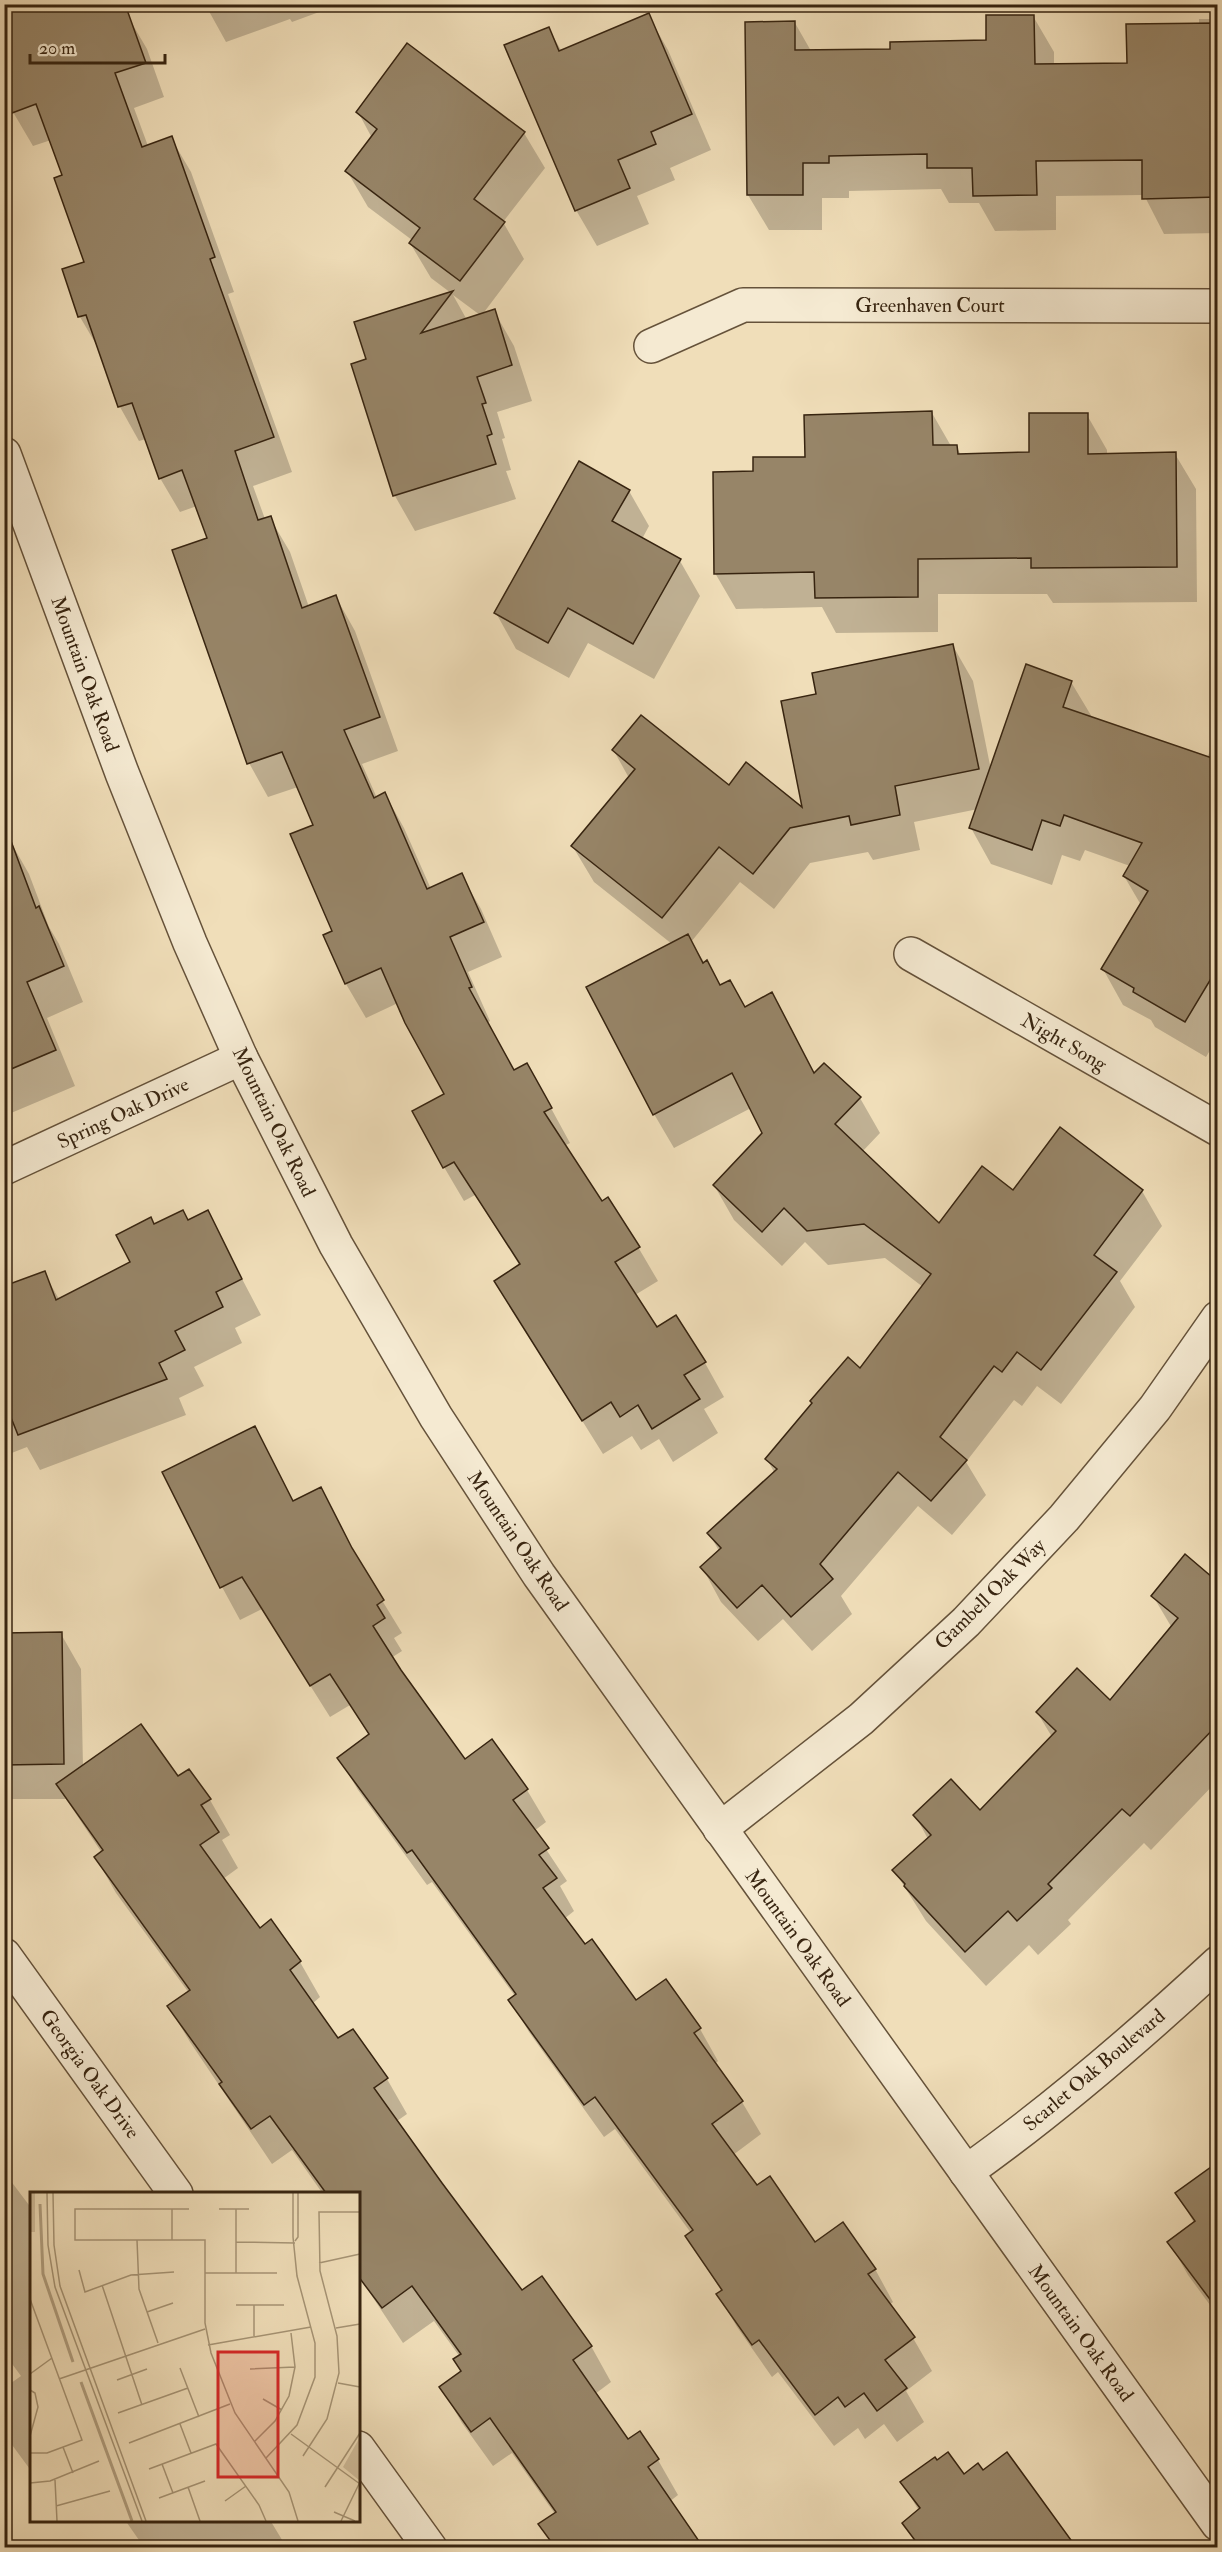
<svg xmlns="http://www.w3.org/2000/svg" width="1222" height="2552" viewBox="0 0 1222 2552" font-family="'IM FELL Double Pica',serif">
<rect width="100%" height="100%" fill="#f0deb9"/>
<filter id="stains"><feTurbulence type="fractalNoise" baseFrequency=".00333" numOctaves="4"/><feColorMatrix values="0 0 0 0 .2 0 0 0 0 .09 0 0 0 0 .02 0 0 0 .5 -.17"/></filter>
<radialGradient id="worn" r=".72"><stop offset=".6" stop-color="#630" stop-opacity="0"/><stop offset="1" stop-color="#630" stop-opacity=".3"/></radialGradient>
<g fill="#0003" fill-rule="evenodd">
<polygon points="205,4 341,4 292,22 290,19 226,42"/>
<polygon points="127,15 147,49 164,97 134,108 148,146 171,138 191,172 234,292 228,294 292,472 253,486 265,519 270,518 290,552 309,607 336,597 355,631 398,751 362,764 377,798 385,794 404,828 431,889 461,875 481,909 502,957 468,972 490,1021 487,1023 514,1072 546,1099 570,1143 564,1146 601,1203 638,1247 658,1281 635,1295 656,1329 705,1363 724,1397 704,1409 718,1433 673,1462 659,1439 641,1450 632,1436 603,1454 516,1315 520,1266 475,1195 464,1201 444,1167 446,1094 398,1003 366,1018 346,984 325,936 334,932 315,825 298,787 268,797 249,763 209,539 197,506 180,512 160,478 146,439 139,441 120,407 100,351 80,317 64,270 86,263 64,176 51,140 33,146 13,112"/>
<polygon points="648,15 668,50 711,150 670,168 675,180 637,196 649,224 597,246 576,210 549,29 562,52"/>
<polygon points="1033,16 1054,52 1054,66 1129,65 1199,24 1199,19 1218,19 1218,233 1164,234 1144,195 1056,196 1056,230 995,231 979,203 949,203 941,189 849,191 849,198 822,198 822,230 769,230 748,195 795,23 811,51 892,51 988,42"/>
<path d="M 358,112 L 524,133 L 545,168 L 503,222 L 524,259 L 482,315 L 494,311 L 514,346 L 532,401 L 497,412 L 505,438 L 502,439 L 511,470 L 506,471 L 516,499 L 415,531 L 395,496 L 353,365 L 368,360 L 356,323 L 451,293 L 431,278 L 410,243 L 412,240 L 368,207 L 347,171 L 372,138 ZM 453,295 L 480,315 L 467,320 Z"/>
<polygon points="932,413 951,446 956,446 961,455 1031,453 1087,415 1107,450 1107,455 1175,454 1196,489 1197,602 1053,603 1047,594 938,594 938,632 836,633 822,607 736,609 715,573 754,472 806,458"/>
<polygon points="629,491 649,526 642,539 680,561 700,596 654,679 588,643 569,678 516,649 496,613"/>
<polygon points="953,646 973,681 991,770 1071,682 1092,717 1207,758 1218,732 1218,1037 1206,1057 1155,1027 1151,1020 1123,1005 1103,969 1141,905 1124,876 1130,866 1085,850 1080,861 1062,855 1052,885 991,864 971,828 978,809 914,822 920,850 873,860 868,852 810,863 774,909 740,882 691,942 720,986 745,1008 772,994 815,1074 824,1065 860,1098 880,1133 862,1152 939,1226 1014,1192 1142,1191 1162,1226 1120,1281 1135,1307 1061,1404 1037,1386 1022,1406 1014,1400 966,1462 986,1495 952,1535 918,1506 841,1596 852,1614 812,1651 783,1619 758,1641 721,1602 702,1567 719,1551 709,1533 774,1472 767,1459 860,1370 923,1287 885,1258 828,1265 805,1242 782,1266 734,1220 714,1185 764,1133 751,1108 674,1148 654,1114 672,944 594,882 573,847 629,778 614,751 805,811 818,695"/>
<polygon points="9,839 29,874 49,927 59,944 83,1002 47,1018 75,1086 4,1116 4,840"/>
<polygon points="207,1212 261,1315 235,1328 242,1343 194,1367 204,1386 179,1398 186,1415 40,1470 27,1447 4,1456 4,1288 44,1273 59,1299 132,1263 154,1226 188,1221"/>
<polygon points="255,1428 294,1502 321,1489 364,1571 402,1633 394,1638 402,1651 391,1658 464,1761 492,1741 527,1790 546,1822 534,1831 567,1881 560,1886 574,1911 564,1919 584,1946 636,2002 700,2029 718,2061 715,2064 742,2102 761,2134 733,2155 757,2187 815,2244 875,2269 893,2302 889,2305 913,2338 932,2371 906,2391 924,2422 897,2442 884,2424 865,2439 858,2428 834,2446 778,2372 772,2377 737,2327 718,2294 722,2292 687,2236 691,2233 615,2129 604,2137 529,2032 510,2000 515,1996 432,1882 427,1885 358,1790 339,1758 370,1736 350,1705 330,1717 262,1609 240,1620 222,1587 164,1473"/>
<polygon points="1218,1574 1218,1780 1151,1850 1144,1843 1068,1920 1071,1924 1038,1955 1029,1945 986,1986 926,1921 894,1870 928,1839 915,1815 980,1812 1052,1737 1037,1712 1110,1702 1172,1628 1153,1596 1213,1579"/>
<polygon points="61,1634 81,1669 83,1767 178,1778 210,1800 230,1835 222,1840 238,1868 223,1879 260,1930 271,1921 300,1962 320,1997 312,2004 338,2041 387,2079 407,2114 397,2121 521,2292 591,2346 611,2382 595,2394 628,2441 658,2460 678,2495 669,2502 701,2548 554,2548 540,2524 555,2514 512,2453 493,2466 462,2423 441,2387 462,2372 460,2357 434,2321 403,2343 358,2275 358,2194 323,2194 292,2150 272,2164 190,2042 169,2007 189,1993 116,1893 96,1858 102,1853 66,1799 4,1799 4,1635"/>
<polygon points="1218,2164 1218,2316 1188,2275 1169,2242 1194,2223 1177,2193"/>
<polygon points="4,2172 32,2209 32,2472 4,2434 4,2388 21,2376 4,2353"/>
<polygon points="1007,2454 1076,2548 918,2548 904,2523 919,2511 902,2482 982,2472"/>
<polygon points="125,2520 270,2520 287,2548 135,2548 141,2543"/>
</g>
<g fill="#978568" stroke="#372410" stroke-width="1.5">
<polygon points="4,4 125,4 146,63 115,73 142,147 172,136 215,257 210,259 274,437 235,451 258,520 271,516 302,608 336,595 380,717 344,730 374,798 385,792 427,889 462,873 484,922 450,937 472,987 469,988 514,1070 527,1063 552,1108 544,1112 602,1201 608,1197 640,1247 615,1262 657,1327 676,1315 706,1362 684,1375 700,1399 652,1429 638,1405 620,1417 611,1402 582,1421 494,1281 520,1264 454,1162 443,1168 412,1111 444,1094 405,1023 381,968 345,984 323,935 332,931 290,834 313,825 282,752 247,764 172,550 207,538 182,470 159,479 132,403 118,407 86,315 78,317 62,269 84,262 54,178 62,175 36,104 12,113 4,92"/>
<polygon points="649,13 692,114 651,132 656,144 618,160 630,188 575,211 504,45 549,27 559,51"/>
<polygon points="986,15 1034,15 1035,64 1127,63 1126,24 1218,23 1218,197 1142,199 1142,160 1036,161 1037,195 973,196 972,168 927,168 927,154 829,156 829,163 803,163 803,195 747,195 745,22 795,21 795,50 890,49 890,42 986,40"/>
<polygon points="407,43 525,132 474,199 505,222 460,281 409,243 420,228 345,171 377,129 356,112"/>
<polygon points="453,291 421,333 495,309 512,365 477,377 486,403 482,404 492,434 487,436 496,464 393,496 351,364 366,359 354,322"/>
<polygon points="932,411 933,445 957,445 958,454 1029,452 1029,413 1088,413 1088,454 1176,452 1177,567 1031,568 1031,558 918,559 918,597 815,598 814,572 714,574 713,472 753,471 753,457 805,457 804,415"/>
<polygon points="579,461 630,490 612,521 681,559 633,644 568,608 548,643 494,613"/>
<polygon points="953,644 979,769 895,786 900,815 851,825 849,816 790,828 753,874 719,847 662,918 571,846 635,769 612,750 641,715 729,785 746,762 802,807 781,701 816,694 812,673"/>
<polygon points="1026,664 1072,681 1063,707 1218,760 1218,967 1185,1022 1133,992 1134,988 1101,969 1148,891 1123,876 1142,843 1064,815 1060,826 1042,820 1032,850 969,828"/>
<polygon points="4,833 8,833 36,908 39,906 64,966 27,982 56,1050 4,1072"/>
<polygon points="688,934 703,963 707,960 720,985 730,980 745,1007 772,992 814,1073 824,1063 861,1097 835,1124 939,1223 982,1166 1013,1190 1060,1127 1143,1190 1094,1255 1117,1272 1041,1370 1017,1352 1002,1372 994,1366 940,1437 967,1460 931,1501 898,1472 820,1564 833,1579 791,1617 762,1585 737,1608 700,1567 721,1548 707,1533 777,1469 765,1459 812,1403 810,1401 848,1357 860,1368 931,1274 864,1224 807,1231 784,1208 762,1232 713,1185 762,1133 732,1073 653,1115 586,987"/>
<polygon points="183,1210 188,1220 208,1210 242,1279 216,1292 223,1307 175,1331 185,1350 159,1363 167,1379 18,1435 4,1400 4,1286 45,1271 56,1300 130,1262 116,1235 151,1217 154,1224"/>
<polygon points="255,1426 293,1501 321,1487 352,1548 384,1600 377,1605 385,1618 373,1626 401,1670 465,1759 492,1739 528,1789 513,1800 549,1848 539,1855 557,1878 543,1888 585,1944 592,1939 636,2000 666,1979 701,2028 694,2033 743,2101 712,2124 757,2185 770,2176 815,2242 843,2222 876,2269 868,2274 915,2337 885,2360 907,2388 877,2411 864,2393 845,2407 838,2397 815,2415 759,2340 752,2345 716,2294 722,2290 685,2236 693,2230 595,2097 584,2105 508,2000 516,1994 412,1850 407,1853 337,1758 369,1734 330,1674 310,1686 242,1577 220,1588 162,1472"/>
<polygon points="1185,1554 1212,1577 1218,1571 1218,1724 1130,1816 1122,1809 1048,1884 1052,1888 1017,1921 1008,1911 965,1952 904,1886 905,1884 892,1870 931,1835 913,1815 951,1779 980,1810 1056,1731 1036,1712 1077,1668 1110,1700 1178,1618 1151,1596"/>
<polygon points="62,1632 64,1764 4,1765 4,1633"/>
<polygon points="141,1724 178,1776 189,1769 211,1799 201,1805 219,1832 200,1845 260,1928 271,1919 301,1961 290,1970 338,2038 353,2029 388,2078 374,2088 442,2183 522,2290 542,2276 592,2346 573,2360 628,2439 640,2431 659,2459 648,2467 703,2547 555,2547 538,2524 556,2512 490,2418 471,2432 439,2387 461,2371 453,2359 461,2354 412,2286 382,2308 358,2276 358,2193 326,2193 270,2116 251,2129 219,2084 222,2082 167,2006 190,1990 94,1857 103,1850 56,1784"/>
<polygon points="1218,2162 1218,2310 1167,2242 1195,2221 1175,2193"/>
<polygon points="948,2452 964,2474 978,2463 983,2470 1007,2452 1076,2547 920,2547 902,2523 920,2508 900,2482 935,2457 937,2460"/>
</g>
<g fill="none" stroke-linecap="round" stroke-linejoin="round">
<g stroke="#65523a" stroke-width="36">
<g id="minor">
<polyline points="651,346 743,305 1218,306"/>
<polyline points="4,454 122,773 190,943 241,1058 336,1245 436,1417 539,1575 1218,2524"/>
<polyline points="911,954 1218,1129"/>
<polyline points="4,1168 241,1058"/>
<polyline points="720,1829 861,1719 966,1622 1064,1518 1155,1408 1218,1318"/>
<polyline points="4,1955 176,2194"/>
<polyline points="358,2448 430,2548"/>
</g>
</g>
<g stroke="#65523a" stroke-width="36">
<path id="tertiary" d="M 966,2172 C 1055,2109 1137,2038 1218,1963"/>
</g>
<use href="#minor" stroke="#f5ead2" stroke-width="33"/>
<use href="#tertiary" stroke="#f5ead2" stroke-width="33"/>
</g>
<g text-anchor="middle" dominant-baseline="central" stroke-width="4.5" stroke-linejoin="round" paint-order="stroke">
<g font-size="20" fill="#372410" stroke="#f5ead2">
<text x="930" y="305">Greenhaven Court</text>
<text transform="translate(85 674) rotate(70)">Mountain Oak Road</text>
<text transform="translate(1064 1042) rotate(30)">Night Song</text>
<text transform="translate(123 1113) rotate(-25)">Spring Oak Drive</text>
<text transform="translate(274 1122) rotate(64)">Mountain Oak Road</text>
<text transform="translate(518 1541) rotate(56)">Mountain Oak Road</text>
<text transform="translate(990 1594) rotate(-45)">Gambell Oak Way</text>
<text transform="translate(798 1938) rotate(54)">Mountain Oak Road</text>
<text transform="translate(1094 2070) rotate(-40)">Scarlet Oak Boulevard</text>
<text transform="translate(90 2074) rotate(54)">Georgia Oak Drive</text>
<text transform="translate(1081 2333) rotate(54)">Mountain Oak Road</text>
</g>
</g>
<g transform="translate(30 2192)">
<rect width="330" height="330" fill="#f0deb9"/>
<path d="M 0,1 L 5,1 L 5,40 L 0,40 ZM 330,245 L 330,289 L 313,275 Z" fill="#d1be9c"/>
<path fill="none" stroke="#b19f80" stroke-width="3" d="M 10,12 L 13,82 L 43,170M 51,190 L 102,329"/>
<path fill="none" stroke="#a69475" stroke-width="1.5" d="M 17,1 L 18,53 L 25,95 L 112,329M 23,1 L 24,53 L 30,94 L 116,329M 159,17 L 45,17 L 45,48 L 175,48 L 175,131 L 181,161 L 205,221 L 259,300 L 268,329M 189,17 L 219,17M 107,48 L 109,97 L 128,151M 142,48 L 142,17M 265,49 L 268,45 L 268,1M 206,50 L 265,51M 289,71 L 330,62M 49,78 L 55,100 L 101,83 L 144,80M 175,81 L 247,81M 206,81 L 206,17M 72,93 L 112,213M 0,107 L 52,248 L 17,261 L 0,261M 206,113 L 254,113M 117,120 L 143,111M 306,136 L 330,132M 224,144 L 224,113M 178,153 L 281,135M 150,176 L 169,225M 220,177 L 265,175M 0,182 L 22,166M 29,187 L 175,137M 87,188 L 117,177M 308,191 L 330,195M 0,198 L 5,201 L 8,215 L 0,244M 233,207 L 252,218M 88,221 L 158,196M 150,232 L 161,261M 261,242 L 330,292M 224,250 L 245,229 L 259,204 L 265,175 L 261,141M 99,251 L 200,212M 33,255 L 43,281M 273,264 L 297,227 L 309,181 L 307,144 L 290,79 L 289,20 L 330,20M 236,266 L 267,233 L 285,185 L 285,151 L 267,84 L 263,45 L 263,1M 132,272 L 143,301M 119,277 L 186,252 L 229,313 L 236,329M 25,288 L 27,329M 0,291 L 20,289 L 69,269M 158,295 L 170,329M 295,295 L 330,241M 129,306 L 175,289M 195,309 L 216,294M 26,314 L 80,299M 304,320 L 325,329M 311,329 L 329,292"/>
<path fill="#d62828" fill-opacity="0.15" stroke="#d62828" stroke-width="3" d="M 188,160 L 248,160 L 248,285 L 188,285 Z"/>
<rect width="330" height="330" fill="none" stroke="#372410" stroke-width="3"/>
</g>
<rect width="1222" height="2552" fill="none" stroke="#f0deb9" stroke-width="24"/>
<rect x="6" y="6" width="1210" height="2540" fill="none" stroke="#372410" stroke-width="3"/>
<rect x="12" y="12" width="1198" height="2528" fill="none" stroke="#372410" stroke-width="1.5"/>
<path d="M30 54v9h135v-9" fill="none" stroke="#372410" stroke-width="3"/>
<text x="39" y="54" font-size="18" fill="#372410" stroke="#f5ead2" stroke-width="4.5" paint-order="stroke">20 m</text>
<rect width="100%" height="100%" filter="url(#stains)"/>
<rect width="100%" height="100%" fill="url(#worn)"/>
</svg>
